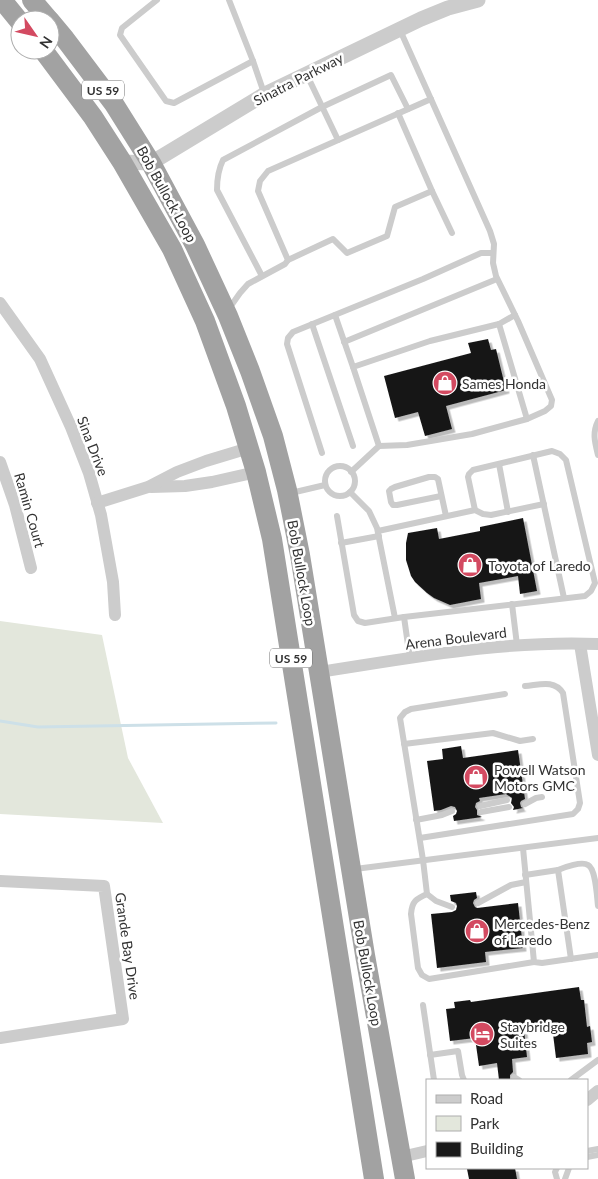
<svg xmlns="http://www.w3.org/2000/svg" width="598" height="1179" viewBox="0 0 598 1179" font-family="Lato,sans-serif">
<defs>
<filter id="shadow"><feDropShadow dx="3.5" dy="3.5" stdDeviation="0" flood-color="#0004"/></filter>
</defs>
<rect width="100%" height="100%" fill="#fff"/>
<polygon fill="#e3e7dc" points="0,621 102,635 128,758 163,823 0,814"/>
<g fill="none" stroke-linecap="round" stroke-linejoin="round">
<polyline stroke="#cde0e8" stroke-width="3" points="0,721 38,727 276,723"/>
</g>
<g fill="#191919" filter="url(#shadow)">
<polygon points="488,339 491,350 496,349 506,390 446,406 452,429 425,436 418,412 395,418 384,376 471,353 468,343"/>
<polygon points="523,518 537,591 520,594 518,576 479,583 481,599 450,605 434,598 427,593 415,582 411,576 406,560 406,543 408,533 437,528 439,539 480,531 480,527"/>
<polygon points="461,746 463,758 518,750 525,799 521,801 520,803 521,807 523,808 513,810 514,807 511,803 512,798 506,794 479,798 480,801 476,803 475,807 477,810 477,815 482,817 454,821 453,816 456,814 457,811 455,807 451,806 441,810 434,811 427,761 443,759 442,749"/>
<polygon points="476,892 477,898 474,900 473,903 475,907 477,908 518,903 523,948 485,952 486,962 437,968 431,914 452,912 456,910 457,906 456,903 451,901 450,895"/>
<polygon points="579,987 581,1000 584,1000 587,1027 590,1026 592,1042 587,1043 588,1054 556,1058 552,1026 524,1030 527,1057 512,1059 513,1072 510,1075 510,1080 499,1080 497,1063 479,1066 475,1038 450,1041 446,1009 455,1008 454,1002 470,1000 471,1002"/>
<polygon points="475,1168 515,1168 517,1179 469,1179 467,1169"/>
</g>
<g fill="none" stroke-linecap="round" stroke-linejoin="round">
<g stroke="#ccc" stroke-width="6">
<polyline points="157,0 122,28 120,35 166,101 174,103 253,61"/>
<polyline points="229,0 253,61 264,93"/>
<polyline points="307,75 338,140"/>
<polyline points="398,113 432,191"/>
<polyline points="288,260 333,239 347,253 387,236 395,207 432,191 452,233"/>
<path d="M 262,276 L 217,190 C 217,178 218,170 223,160 L 322,107 L 391,75 L 408,109"/>
<polyline points="228,310 240,293 248,284 285,264 288,260 258,191 260,181 268,171 431,99"/>
<polyline points="335,315 353,367"/>
<polyline points="312,324 353,446"/>
<polyline points="499,324 515,315"/>
<polyline points="344,342 497,279"/>
<path d="M 598,421 C 592,433 595,443 598,455"/>
<polyline points="379,446 407,445 472,434 527,419"/>
<polyline points="322,453 287,344 288,338 293,332 423,279 481,253 493,253"/>
<polyline points="533,455 564,598"/>
<polyline points="499,464 508,512"/>
<circle cx="340" cy="481" r="15"/>
<polyline points="351,472 379,446 353,367 430,341 499,324 527,419 545,411 551,406 552,400 518,321 496,276 493,263 494,244 490,231 400,30"/>
<polyline points="350,492 369,511 377,528 395,618"/>
<polyline points="291,493 325,485"/>
<polyline points="441,496 397,505 393,505 391,502 389,491 391,489 395,487 429,477 435,477 438,479 446,516"/>
<polyline points="337,516 354,615 358,621 365,623 404,617"/>
<polyline points="378,531 475,510 483,514 491,515 544,504"/>
<polyline points="341,543 379,536"/>
<polyline points="512,604 517,645"/>
<polyline points="410,659 404,617 585,596 591,591 595,583 566,460 560,454 552,451 473,470 469,474 468,477 475,510"/>
<path d="M 505,694 L 411,709 L 405,712 L 400,718 L 423,860 L 427,894 C 416,899 412,901 411,914 L 418,968 L 422,975 L 429,979 L 534,962"/>
<polyline points="404,744 493,733 520,741 533,739"/>
<polyline points="525,804 536,798 542,797"/>
<polyline points="480,806 507,800"/>
<polyline points="481,812 509,807"/>
<polyline points="416,820 442,815 452,811"/>
<path d="M 420,838 L 573,814 L 578,809 L 580,803 L 563,693 C 554,679 539,685 525,686"/>
<polyline points="523,848 534,962 542,963 598,955"/>
<polyline points="355,869 598,838"/>
<path d="M 558,870 C 565,867 582,861 588,865 C 596,869 597,898 598,906"/>
<polyline points="525,875 558,870 571,959"/>
<polyline points="427,894 436,901 452,907"/>
<polyline points="478,903 511,885 526,882"/>
<polyline points="423,1005 434,1080"/>
<polyline points="430,1055 458,1051 462,1075 464,1080"/>
<polyline points="514,1077 519,1080"/>
<polyline points="571,1080 598,1060"/>
<polyline points="587,1151 598,1149"/>
<polyline points="587,1157 598,1155"/>
<polyline points="557,1168 555,1172 557,1179"/>
<polyline points="565,1179 569,1168"/>
</g>
<g stroke="#ccc" stroke-width="12">
<polyline points="0,303 40,359 71,427 89,473 101,515 113,582 115,615"/>
<polyline points="0,462 15,505 31,568"/>
<polyline points="151,487 185,486 212,482 256,472"/>
<polyline points="97,503 148,487 177,472 206,461 249,448"/>
<polyline points="580,644 598,755"/>
<path d="M 319,672 C 411,658 504,640 598,644"/>
<polyline points="0,881 104,886 123,1019 0,1038"/>
<polyline points="587,1100 598,1091"/>
<polyline points="401,1157 427,1151"/>
</g>
<polyline stroke="#ccc" stroke-width="15" points="122,162 151,163 265,94 421,19 448,8 478,0"/>
<g stroke="#a2a2a2" stroke-width="20">
<polyline points="2,0 20,22"/>
<polyline points="32,0 49,20"/>
<polyline points="50,21 65,39 114,104 151,163 195,245 228,316 250,371 273,436 287,490 300,555 365,955 405,1179"/>
<polyline points="43,50 93,117 122,162 172,249 205,321 236,406 256,472 272,539 374,1179"/>
</g>
</g>
<defs>
<g id="shop-disc" transform="scale(1.25)"><circle r="9.5" fill="#d34a61" stroke="#fff"/><path d="M-5-2.5h2.3a2.7 3.5 0 0 1 5.4 0H5L5.5 6h-11ZM-1.5-2.5h3a1.5 2.3 0 0 0-3 0Z" fill="#fff"/></g>
<g id="hotel-disc" transform="scale(1.25)"><circle r="9.5" fill="#d34a61" stroke="#fff"/><path d="M-6-4.5h1.5V1H6V5H4.5V3h-9V5H-6ZM-4 0a1.8 1.8 0 1 1 3.6 0ZM.5 0V-2.5h3Q6-2.5 6 0Z" fill="#fff"/></g>
</defs>
<g fill-rule="evenodd">
<use href="#shop-disc" x="445" y="383"/>
<use href="#shop-disc" x="470" y="565"/>
<use href="#shop-disc" x="476" y="777"/>
<use href="#shop-disc" x="477" y="931"/>
<use href="#hotel-disc" x="482" y="1034"/>
</g>
<g text-anchor="middle" dominant-baseline="central" stroke-width="5" stroke-linejoin="round" paint-order="stroke">
<g fill="#fff" stroke="#707070" stroke-width="1">
<rect x="82" y="80.5" width="42" height="19" rx="4"/>
<rect x="270" y="648.5" width="42" height="19" rx="4"/>
</g>
<g font-size="12" font-weight="bold" fill="#323232">
<text x="103" y="90">US 59</text>
<text x="291" y="658">US 59</text>
</g>
<g font-size="14" fill="#323232" stroke="#fff">
<text transform="translate(298 79) rotate(-27)">Sinatra Parkway</text>
<text transform="translate(167 194) rotate(61)">Bob Bullock Loop</text>
<text transform="translate(93 446) rotate(69)">Sina Drive</text>
<text transform="translate(30 510) rotate(74)">Ramin Court</text>
<text transform="translate(302 573) rotate(80)">Bob Bullock Loop</text>
<text transform="translate(456 638) rotate(-7)">Arena Boulevard</text>
<text transform="translate(128 946) rotate(82)">Grande Bay Drive</text>
<text transform="translate(368 973) rotate(80)">Bob Bullock Loop</text>
</g>
<g font-size="14" fill="#323232" stroke="#fff" text-anchor="start">
<text x="462" y="383">Sames Honda</text>
<text x="488" y="565">Toyota of Laredo</text>
<text x="494" y="769">Powell Watson<tspan x="494" dy="16">Motors GMC</tspan></text>
<text x="494" y="923">Mercedes-Benz<tspan x="494" dy="16">of Laredo</tspan></text>
<text x="500" y="1026">Staybridge<tspan x="500" dy="16">Suites</tspan></text>
</g>
</g>
<rect x="426" y="1079" width="162" height="90" fill="#ffffff" stroke="#adadad"/>
<rect x="436" y="1095" width="25" height="8" fill="#cccccc" stroke="#adadad"/>
<text x="470" y="1104" font-size="15" fill="#323232">Road</text>
<rect x="436" y="1116" width="25" height="15" fill="#e3e7dc" stroke="#adadad"/>
<text x="470" y="1129" font-size="15" fill="#323232">Park</text>
<rect x="436" y="1142" width="25" height="15" fill="#191919" stroke="#adadad"/>
<text x="470" y="1154" font-size="15" fill="#323232">Building</text>
<g transform="translate(35 35) rotate(124)"><circle r="24" fill="#ffffff" stroke="#adadad"/>
<path d="M0-4L9 19L0 12L-9 19Z" fill="#d34a61"/>
<text y="-8" font-size="14" font-weight="bold" text-anchor="middle" fill="#323232">N</text>
</g>
</svg>
